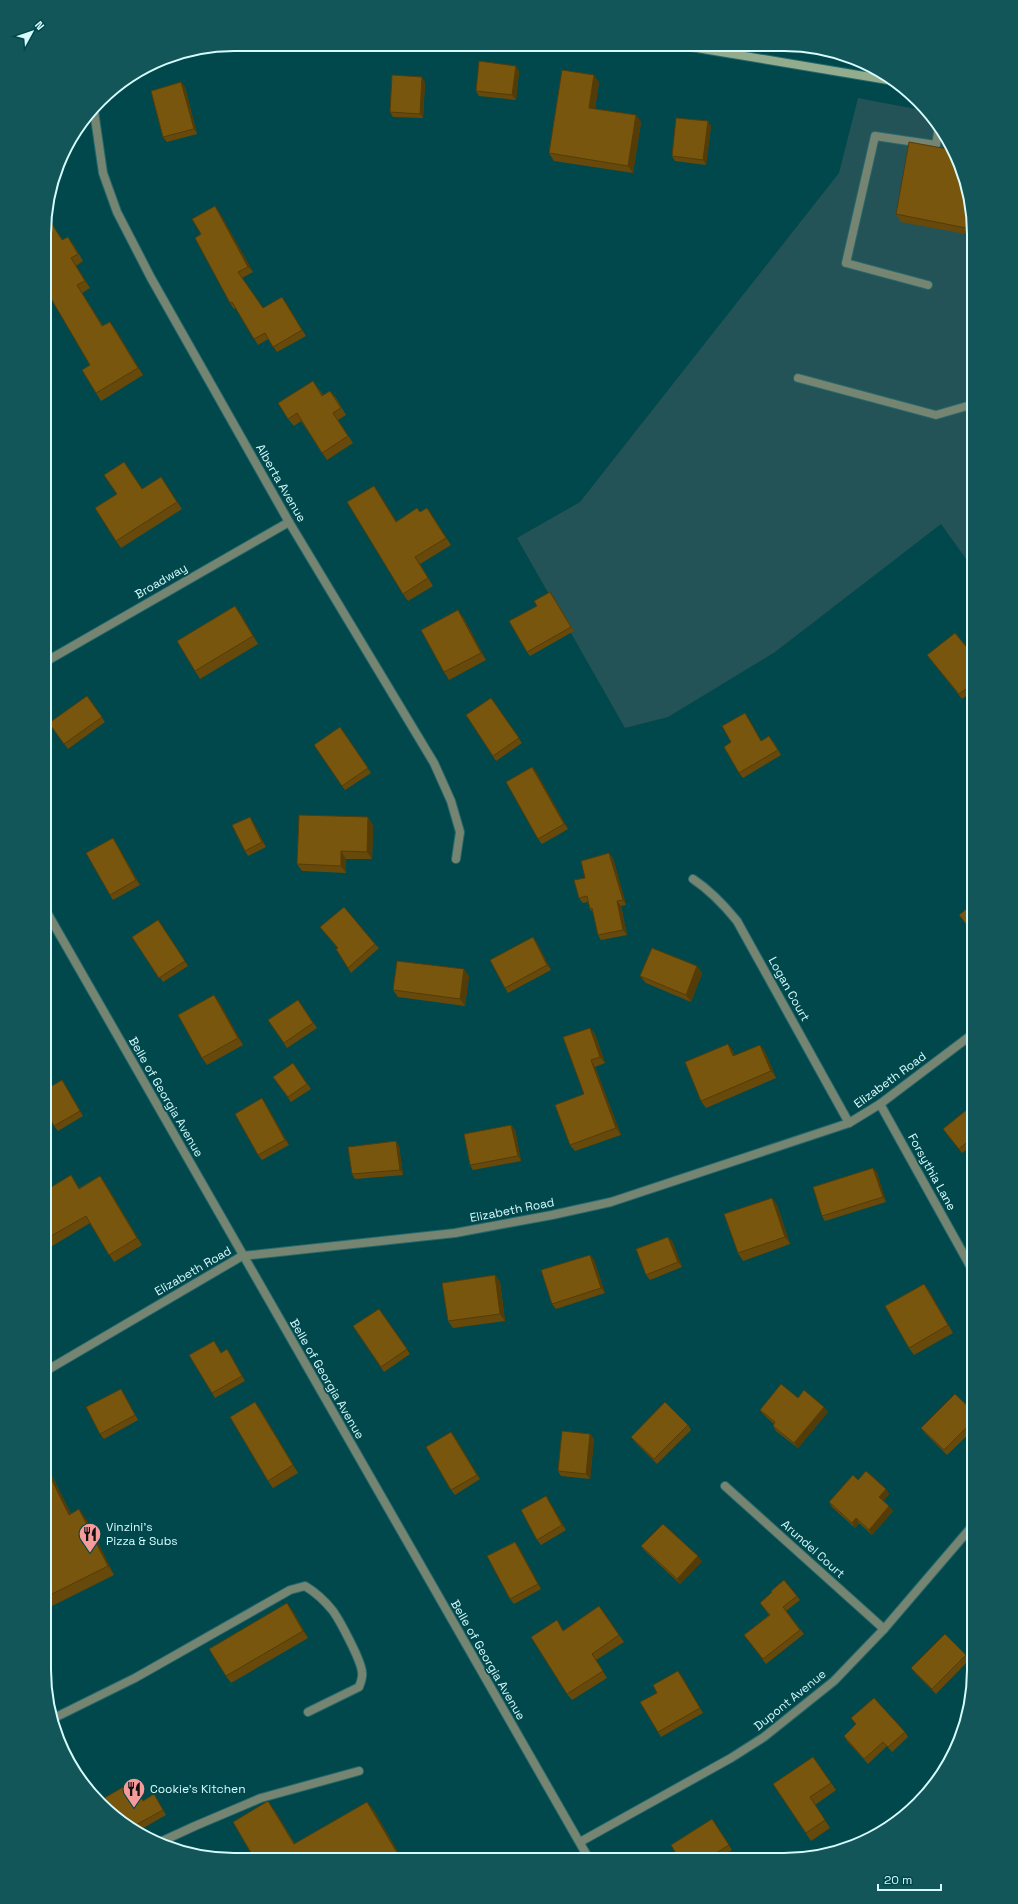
<svg xmlns="http://www.w3.org/2000/svg" width="1018" height="1904" viewBox="0 0 1018 1904" font-family="'Space Grotesk',sans-serif">
<rect width="100%" height="100%" fill="#01484c"/>
<polygon fill="#235356" points="858,98 926,111 942,129 964,173 974,234 974,570 941,524 775,652 668,717 625,728 517,538 580,502 839,173"/>
<g fill="none" stroke-linecap="round" stroke-linejoin="round">
<g stroke="#27686c" stroke-width="10">
<g id="service">
<polyline points="928,285 846,263 875,136 936,145 939,126"/>
<polyline points="798,378 936,415 974,404"/>
<path d="M 52,1719 L 135,1678 L 290,1590 L 305,1586 C 315,1592 325,1601 333,1611 C 340,1621 361,1660 362,1672 C 363,1677 361,1682 359,1687 L 308,1712"/>
<polyline points="158,1843 195,1826 261,1798 359,1771"/>
</g>
</g>
<g stroke="#27686c" stroke-width="10">
<g id="minor">
<polyline points="94,111 103,173 117,212 151,278 289,522 434,763 451,801 460,832 456,859"/>
<polyline points="45,662 289,522"/>
<path d="M 693,879 C 711,891 724,905 737,921 L 849,1123"/>
<polyline points="45,909 589,1859"/>
<polyline points="880,1104 974,1273"/>
<polyline points="44,1372 242,1256 455,1233 552,1215 611,1202 849,1123 880,1104 974,1033"/>
<polyline points="725,1486 884,1629"/>
<polyline points="580,1842 731,1758 764,1737 834,1681 884,1629 974,1524"/>
</g>
</g>
<g stroke="#27686c" stroke-width="10">
<polyline id="secondary" points="691,47 894,81"/>
</g>
<use href="#service" stroke="#758571" stroke-width="8"/>
<use href="#minor" stroke="#758571" stroke-width="8"/>
<use href="#secondary" stroke="#92ac8d" stroke-width="8"/>
</g>
<g fill="#674a0b">
<polygon points="519,71 516,100 479,96 476,91"/>
<polygon points="181,82 185,87 197,134 167,142 163,137"/>
<polygon points="425,82 423,118 393,117 390,112"/>
<polygon points="599,82 595,109 636,115 641,122 633,173 554,161 549,153"/>
<polygon points="711,126 706,165 675,161 672,156"/>
<polygon points="953,150 971,235 901,222 896,214"/>
<polygon points="219,212 253,272 242,278 263,308 286,303 306,336 277,352 268,339 258,345 236,308 234,309 230,303 201,234"/>
<polygon points="57,232 63,240 73,244 83,261 76,266 90,288 82,293 103,326 115,329 143,375 101,401 96,393 90,365"/>
<polygon points="313,381 323,395 330,391 336,398 346,415 338,420 353,443 327,460 301,421 294,426 288,419"/>
<polygon points="124,462 142,489 161,477 182,509 121,548 116,541 117,494"/>
<polygon points="374,486 396,521 420,512 427,508 451,545 420,564 433,586 408,601 403,594"/>
<polygon points="550,592 574,631 530,656 527,652 537,606"/>
<polygon points="240,613 258,644 200,679 195,671"/>
<polygon points="463,617 486,660 449,680 444,672"/>
<polygon points="927,655 974,656 974,690 962,699"/>
<polygon points="87,696 105,722 68,749 49,723"/>
<polygon points="491,698 522,743 496,761 466,715"/>
<polygon points="745,713 761,741 773,741 781,755 743,778 739,773 731,742"/>
<polygon points="340,727 371,773 345,790 314,745"/>
<polygon points="532,767 536,772 568,829 542,844 538,839"/>
<polygon points="250,817 253,822 266,847 248,856 245,851"/>
<polygon points="373,825 372,859 346,859 346,873 302,871 297,864"/>
<polygon points="116,843 140,885 113,900 110,895"/>
<polygon points="609,853 613,858 626,905 621,906 627,935 601,940 598,935 593,912 590,909 588,902 583,903 579,898 585,878"/>
<polygon points="158,920 188,966 163,982 132,937"/>
<polygon points="320,927 375,944 379,948 351,973 348,968 338,948"/>
<polygon points="536,942 551,970 508,993 505,988"/>
<polygon points="697,966 702,973 691,1002 646,983 640,976"/>
<polygon points="469,976 465,1006 398,997 393,990"/>
<polygon points="298,1000 317,1028 287,1048 268,1020"/>
<polygon points="219,1002 243,1045 207,1065 202,1058"/>
<polygon points="590,1028 595,1034 605,1063 595,1067 621,1135 575,1151 570,1145 584,1094"/>
<polygon points="760,1045 765,1052 776,1078 706,1108 701,1101 733,1051 735,1056"/>
<polygon points="293,1063 311,1089 291,1102 273,1077"/>
<polygon points="62,1080 83,1116 58,1131 54,1126"/>
<polygon points="265,1103 289,1145 262,1160 258,1155"/>
<polygon points="974,1104 974,1144 962,1153 943,1129"/>
<polygon points="511,1125 515,1130 521,1161 473,1170 470,1165"/>
<polygon points="399,1146 403,1175 355,1179 352,1174"/>
<polygon points="873,1168 877,1173 886,1202 825,1221 822,1216"/>
<polygon points="71,1175 79,1188 100,1176 105,1183 142,1245 114,1262 90,1223 44,1251 45,1191"/>
<polygon points="772,1198 777,1205 790,1244 743,1261 738,1253"/>
<polygon points="672,1241 682,1267 650,1280 646,1275"/>
<polygon points="590,1255 594,1260 605,1293 556,1309 552,1304"/>
<polygon points="495,1275 500,1282 505,1321 453,1328 448,1321"/>
<polygon points="924,1284 929,1291 953,1333 914,1355 909,1348"/>
<polygon points="379,1309 410,1354 384,1372 353,1326"/>
<polygon points="214,1341 221,1353 230,1354 245,1381 215,1398 212,1393"/>
<polygon points="124,1394 138,1420 104,1439 100,1434"/>
<polygon points="798,1398 828,1412 798,1448 776,1431 773,1426 774,1424 763,1414 760,1410"/>
<polygon points="260,1409 298,1473 273,1488 268,1481"/>
<polygon points="974,1412 974,1429 947,1455 925,1433 921,1428"/>
<polygon points="688,1425 691,1430 657,1464 635,1442 631,1437"/>
<polygon points="451,1432 480,1479 455,1495 451,1490"/>
<polygon points="590,1434 594,1439 590,1479 561,1476 558,1471"/>
<polygon points="44,1463 48,1468 71,1514 86,1519 114,1575 48,1608 44,1603"/>
<polygon points="858,1480 886,1489 889,1494 883,1501 889,1506 893,1511 872,1535 859,1523 855,1528 832,1507 829,1502"/>
<polygon points="546,1496 566,1530 541,1545 537,1540"/>
<polygon points="515,1542 518,1546 541,1589 514,1604 510,1599"/>
<polygon points="641,1546 702,1561 680,1584 645,1551"/>
<polygon points="797,1596 800,1600 786,1611 804,1634 766,1664 744,1635 769,1615 760,1603"/>
<polygon points="599,1606 624,1642 596,1660 607,1678 572,1700 567,1694 564,1630"/>
<polygon points="292,1610 308,1638 231,1683 226,1676"/>
<polygon points="966,1655 969,1660 936,1694 915,1673 911,1668"/>
<polygon points="681,1675 703,1713 661,1737 658,1732 657,1693"/>
<polygon points="851,1718 905,1732 908,1737 892,1752 887,1746 868,1764 847,1741 844,1736 856,1724"/>
<polygon points="813,1757 836,1790 815,1805 830,1828 811,1841 773,1784"/>
<polygon points="132,1782 143,1801 157,1799 166,1815 138,1831 109,1813"/>
<polygon points="367,1802 374,1811 402,1859 254,1858 275,1811 295,1844"/>
<polygon points="712,1819 732,1850 716,1860 680,1860"/>
</g>
<g fill="#543c09">
<polygon points="516,66 519,71 516,100 512,95"/>
<polygon points="594,75 599,82 594,115 589,108"/>
<polygon points="422,77 425,82 423,118 420,114"/>
<polygon points="181,82 185,87 197,134 194,129"/>
<polygon points="636,115 641,122 633,173 628,166"/>
<polygon points="708,121 711,126 706,165 703,160"/>
<polygon points="215,206 219,212 253,272 248,267"/>
<polygon points="969,206 972,225 971,235 966,228"/>
<polygon points="71,258 76,266 90,288 85,281"/>
<polygon points="282,297 286,303 306,336 302,330"/>
<polygon points="110,322 115,329 143,375 138,368"/>
<polygon points="374,486 379,493 401,529 396,522"/>
<polygon points="427,508 432,515 451,545 446,538"/>
<polygon points="415,557 420,564 433,586 428,578"/>
<polygon points="235,606 240,613 258,644 253,636"/>
<polygon points="458,610 463,617 486,660 481,653"/>
<polygon points="532,767 536,772 568,829 564,824"/>
<polygon points="250,817 253,822 266,847 262,842"/>
<polygon points="368,817 373,825 372,859 367,852"/>
<polygon points="113,838 116,843 140,885 136,880"/>
<polygon points="341,851 346,859 346,873 341,866"/>
<polygon points="609,853 613,858 626,905 623,900"/>
<polygon points="617,901 621,906 627,935 623,930"/>
<polygon points="533,937 536,942 551,970 547,965"/>
<polygon points="697,966 702,973 691,1002 686,995"/>
<polygon points="464,969 469,976 465,1006 460,999"/>
<polygon points="214,995 219,1002 243,1045 238,1038"/>
<polygon points="590,1028 595,1034 605,1063 600,1057"/>
<polygon points="728,1044 733,1051 738,1064 733,1056"/>
<polygon points="760,1045 765,1052 776,1078 771,1071"/>
<polygon points="591,1060 595,1067 621,1135 616,1128"/>
<polygon points="262,1098 265,1103 289,1145 285,1140"/>
<polygon points="511,1125 515,1130 521,1161 518,1156"/>
<polygon points="396,1141 399,1146 403,1175 400,1170"/>
<polygon points="873,1168 877,1173 886,1202 883,1197"/>
<polygon points="100,1176 105,1183 142,1245 137,1238"/>
<polygon points="772,1198 777,1205 790,1244 785,1237"/>
<polygon points="668,1237 672,1241 682,1267 678,1262"/>
<polygon points="590,1255 594,1260 605,1293 601,1288"/>
<polygon points="495,1275 500,1282 505,1321 500,1314"/>
<polygon points="924,1284 929,1291 953,1333 948,1325"/>
<polygon points="255,1402 260,1409 298,1473 293,1465"/>
<polygon points="824,1407 828,1412 798,1448 794,1443"/>
<polygon points="451,1432 455,1437 480,1479 477,1475"/>
<polygon points="590,1434 594,1439 590,1479 586,1474"/>
<polygon points="44,1463 48,1468 76,1524 69,1515 44,1464"/>
<polygon points="886,1489 889,1494 882,1502 879,1497"/>
<polygon points="546,1496 549,1501 566,1530 562,1525"/>
<polygon points="889,1506 893,1511 872,1535 869,1530"/>
<polygon points="79,1509 86,1519 114,1575 108,1566"/>
<polygon points="856,1518 859,1523 855,1528 852,1523"/>
<polygon points="515,1542 518,1546 541,1589 538,1584"/>
<polygon points="698,1556 702,1561 680,1584 677,1579"/>
<polygon points="287,1603 292,1610 308,1638 303,1631"/>
<polygon points="678,1671 681,1675 703,1713 700,1708"/>
<polygon points="268,1801 275,1811 300,1854 294,1844"/>
<polygon points="367,1802 374,1811 402,1859 401,1859 399,1856"/>
</g>
<g fill="#78560d" stroke="#543c09">
<polygon points="479,61 516,66 512,95 476,91"/>
<polygon points="562,70 594,75 589,108 636,115 628,166 549,153"/>
<polygon points="392,75 422,77 420,114 390,112"/>
<polygon points="181,82 194,129 163,137 151,91"/>
<polygon points="676,118 708,121 703,160 672,156"/>
<polygon points="909,142 953,150 964,173 969,206 966,228 896,214"/>
<polygon points="215,206 248,267 238,272 263,308 282,297 302,330 273,347 265,333 254,339 232,302 230,303 195,238 201,234 192,219"/>
<polygon points="52,224 62,240 68,237 78,254 71,258 85,281 77,285 102,326 110,322 138,368 96,393 82,370 90,365 46,290 46,282 51,278 46,269 46,229"/>
<polygon points="313,381 322,396 330,391 341,408 333,413 348,436 322,453 297,413 288,419 278,403"/>
<polygon points="124,462 142,489 161,477 177,502 116,541 95,508 117,494 104,475"/>
<polygon points="374,486 396,522 417,508 420,512 427,508 446,538 415,557 428,578 403,594 347,502"/>
<polygon points="550,592 571,627 527,652 509,621 537,606 534,601"/>
<polygon points="235,606 253,636 195,671 177,641"/>
<polygon points="458,610 481,653 444,672 421,630"/>
<polygon points="955,633 974,656 974,683 959,694 927,655"/>
<polygon points="87,696 102,717 64,744 49,723"/>
<polygon points="491,698 519,738 493,756 466,715"/>
<polygon points="745,713 761,741 769,736 778,750 739,773 724,747 731,742 722,726"/>
<polygon points="340,727 368,768 342,786 314,745"/>
<polygon points="532,767 564,824 538,839 506,782"/>
<polygon points="299,815 368,817 367,852 341,851 341,866 297,864"/>
<polygon points="250,817 262,842 245,851 232,825"/>
<polygon points="113,838 136,880 110,895 86,853"/>
<polygon points="609,853 623,900 617,901 623,930 598,935 592,908 590,909 587,896 579,898 574,880 585,878 581,861"/>
<polygon points="974,893 974,903 969,897"/>
<polygon points="974,903 974,934 959,915"/>
<polygon points="344,907 375,944 348,968 336,949 338,948 320,927"/>
<polygon points="158,920 185,961 159,978 132,937"/>
<polygon points="533,937 547,965 505,988 490,960"/>
<polygon points="652,948 697,966 686,995 640,976"/>
<polygon points="397,961 464,969 460,999 393,990"/>
<polygon points="214,995 238,1038 202,1058 178,1015"/>
<polygon points="298,1000 313,1023 284,1043 268,1020"/>
<polygon points="590,1028 600,1057 591,1060 616,1128 570,1145 555,1105 584,1094 563,1037"/>
<polygon points="728,1044 733,1056 760,1045 771,1071 701,1101 685,1062"/>
<polygon points="293,1063 307,1084 288,1097 273,1077"/>
<polygon points="62,1080 80,1111 54,1126 45,1109 45,1090"/>
<polygon points="262,1098 285,1140 258,1155 235,1114"/>
<polygon points="974,1104 974,1141 972,1138 959,1149 943,1129"/>
<polygon points="511,1125 518,1156 470,1165 464,1134"/>
<polygon points="396,1141 400,1170 352,1174 348,1147"/>
<polygon points="873,1168 883,1197 822,1216 813,1187"/>
<polygon points="71,1175 79,1189 100,1176 137,1238 109,1255 86,1216 44,1240 45,1191"/>
<polygon points="772,1198 785,1237 738,1253 724,1214"/>
<polygon points="668,1237 678,1262 646,1275 636,1249"/>
<polygon points="590,1255 601,1288 552,1304 541,1270"/>
<polygon points="495,1275 500,1314 448,1321 442,1283"/>
<polygon points="924,1284 948,1325 909,1348 885,1306"/>
<polygon points="379,1309 407,1349 381,1367 353,1326"/>
<polygon points="214,1341 221,1353 227,1349 242,1376 212,1393 189,1355"/>
<polygon points="781,1384 798,1398 804,1390 824,1407 794,1443 773,1426 775,1422 760,1410"/>
<polygon points="121,1389 135,1415 100,1434 86,1407"/>
<polygon points="955,1394 974,1412 974,1420 944,1450 921,1428"/>
<polygon points="255,1402 293,1465 268,1481 230,1417"/>
<polygon points="665,1402 688,1425 654,1459 631,1437"/>
<polygon points="562,1431 590,1434 586,1474 558,1471"/>
<polygon points="451,1432 477,1475 451,1490 426,1447"/>
<polygon points="44,1464 69,1515 79,1509 108,1566 44,1598"/>
<polygon points="866,1471 886,1489 879,1497 889,1506 869,1530 856,1518 852,1523 829,1502 853,1475 858,1480"/>
<polygon points="546,1496 562,1525 537,1540 521,1510"/>
<polygon points="663,1524 698,1556 677,1579 641,1546"/>
<polygon points="515,1542 538,1584 510,1599 487,1556"/>
<polygon points="784,1580 797,1596 783,1607 800,1630 763,1659 744,1635 770,1615 760,1603 772,1592 771,1591"/>
<polygon points="287,1603 303,1631 226,1676 209,1649"/>
<polygon points="599,1606 619,1635 592,1654 603,1671 567,1694 531,1637 557,1620 563,1631"/>
<polygon points="945,1634 966,1655 932,1689 911,1668"/>
<polygon points="678,1671 700,1708 658,1732 640,1702 657,1693 653,1685"/>
<polygon points="874,1698 905,1732 888,1747 883,1742 864,1759 844,1736 856,1724 851,1718"/>
<polygon points="813,1757 831,1783 810,1797 825,1820 806,1833 773,1784"/>
<polygon points="132,1782 143,1801 154,1794 163,1810 132,1827 109,1813 99,1801"/>
<polygon points="268,1801 294,1844 367,1802 399,1856 394,1859 254,1858 233,1822"/>
<polygon points="712,1819 729,1845 705,1860 680,1860 671,1845"/>
</g>
<defs>
<g id="restaurant-pin" transform="scale(1.15)"><path d="M0 17L-7.5 6A9.5 9.5 0 1 1 7.5 6Z" fill="#f59b9a" stroke="#01484c"/><path d="M-5-6h1v4h1v-4h1v4h1v-4h1v5L-1.5 .5V6h-2V.5L-5-1ZM5-6V6H3V1.5H1.5Q1.5-4 5-6Z" fill="#111"/></g>
</defs>
<g fill-rule="evenodd">
<use href="#restaurant-pin" x="90" y="1534"/>
<use href="#restaurant-pin" x="134" y="1789"/>
</g>
<g text-anchor="middle" dominant-baseline="central" stroke-width="3.5" stroke-linejoin="round" paint-order="stroke">
<g font-size="12" fill="#d6fbfd" stroke="#01484c">
<text transform="translate(281 483) rotate(60)">Alberta Avenue</text>
<text transform="translate(161 581) rotate(-30)">Broadway</text>
<text transform="translate(789 989) rotate(61)">Logan Court</text>
<text transform="translate(890 1080) rotate(-36)">Elizabeth Road</text>
<text transform="translate(166 1097) rotate(60)">Belle of Georgia Avenue</text>
<text transform="translate(932 1172) rotate(61)">Forsythia Lane</text>
<text transform="translate(512 1210) rotate(-11)">Elizabeth Road</text>
<text transform="translate(193 1271) rotate(-30)">Elizabeth Road</text>
<text transform="translate(327 1379) rotate(60)">Belle of Georgia Avenue</text>
<text transform="translate(813 1549) rotate(42)">Arundel Court</text>
<text transform="translate(488 1660) rotate(60)">Belle of Georgia Avenue</text>
<text transform="translate(790 1700) rotate(-39)">Dupont Avenue</text>
</g>
<g font-size="12" fill="#d6fbfd" stroke="#01484c" text-anchor="start">
<text x="106" y="1527">Vinzini's<tspan x="106" dy="14">Pizza &amp; Subs</tspan></text>
<text x="150" y="1789">Cookie's Kitchen</text>
</g>
</g>
<path d="M0 0H1018V1904H0ZM234 51H784A183 183 0 0 1 967 234V1670A183 183 0 0 1 784 1853H234A183 183 0 0 1 51 1670V234A183 183 0 0 1 234 51Z" fill="#12565a" fill-rule="evenodd"/>
<path fill="none" stroke="#d6fbfd" stroke-width="2" d="M234 51H784A183 183 0 0 1 967 234V1670A183 183 0 0 1 784 1853H234A183 183 0 0 1 51 1670V234A183 183 0 0 1 234 51Z"/>
<g transform="translate(32 32) rotate(50)" stroke="#01484c" stroke-width="3" paint-order="stroke">
<path d="M0-3L7 15L0 10L-7 15Z" fill="#d6fbfd"/>
<text y="-6" font-size="11" font-weight="bold" text-anchor="middle" fill="#d6fbfd">N</text>
</g>
<path d="M878 1884v6h63v-6" fill="none" stroke="#d6fbfd" stroke-width="2"/>
<text x="884" y="1884" font-size="12" fill="#d6fbfd" stroke="#01484c" stroke-width="3" paint-order="stroke">20 m</text>
</svg>
